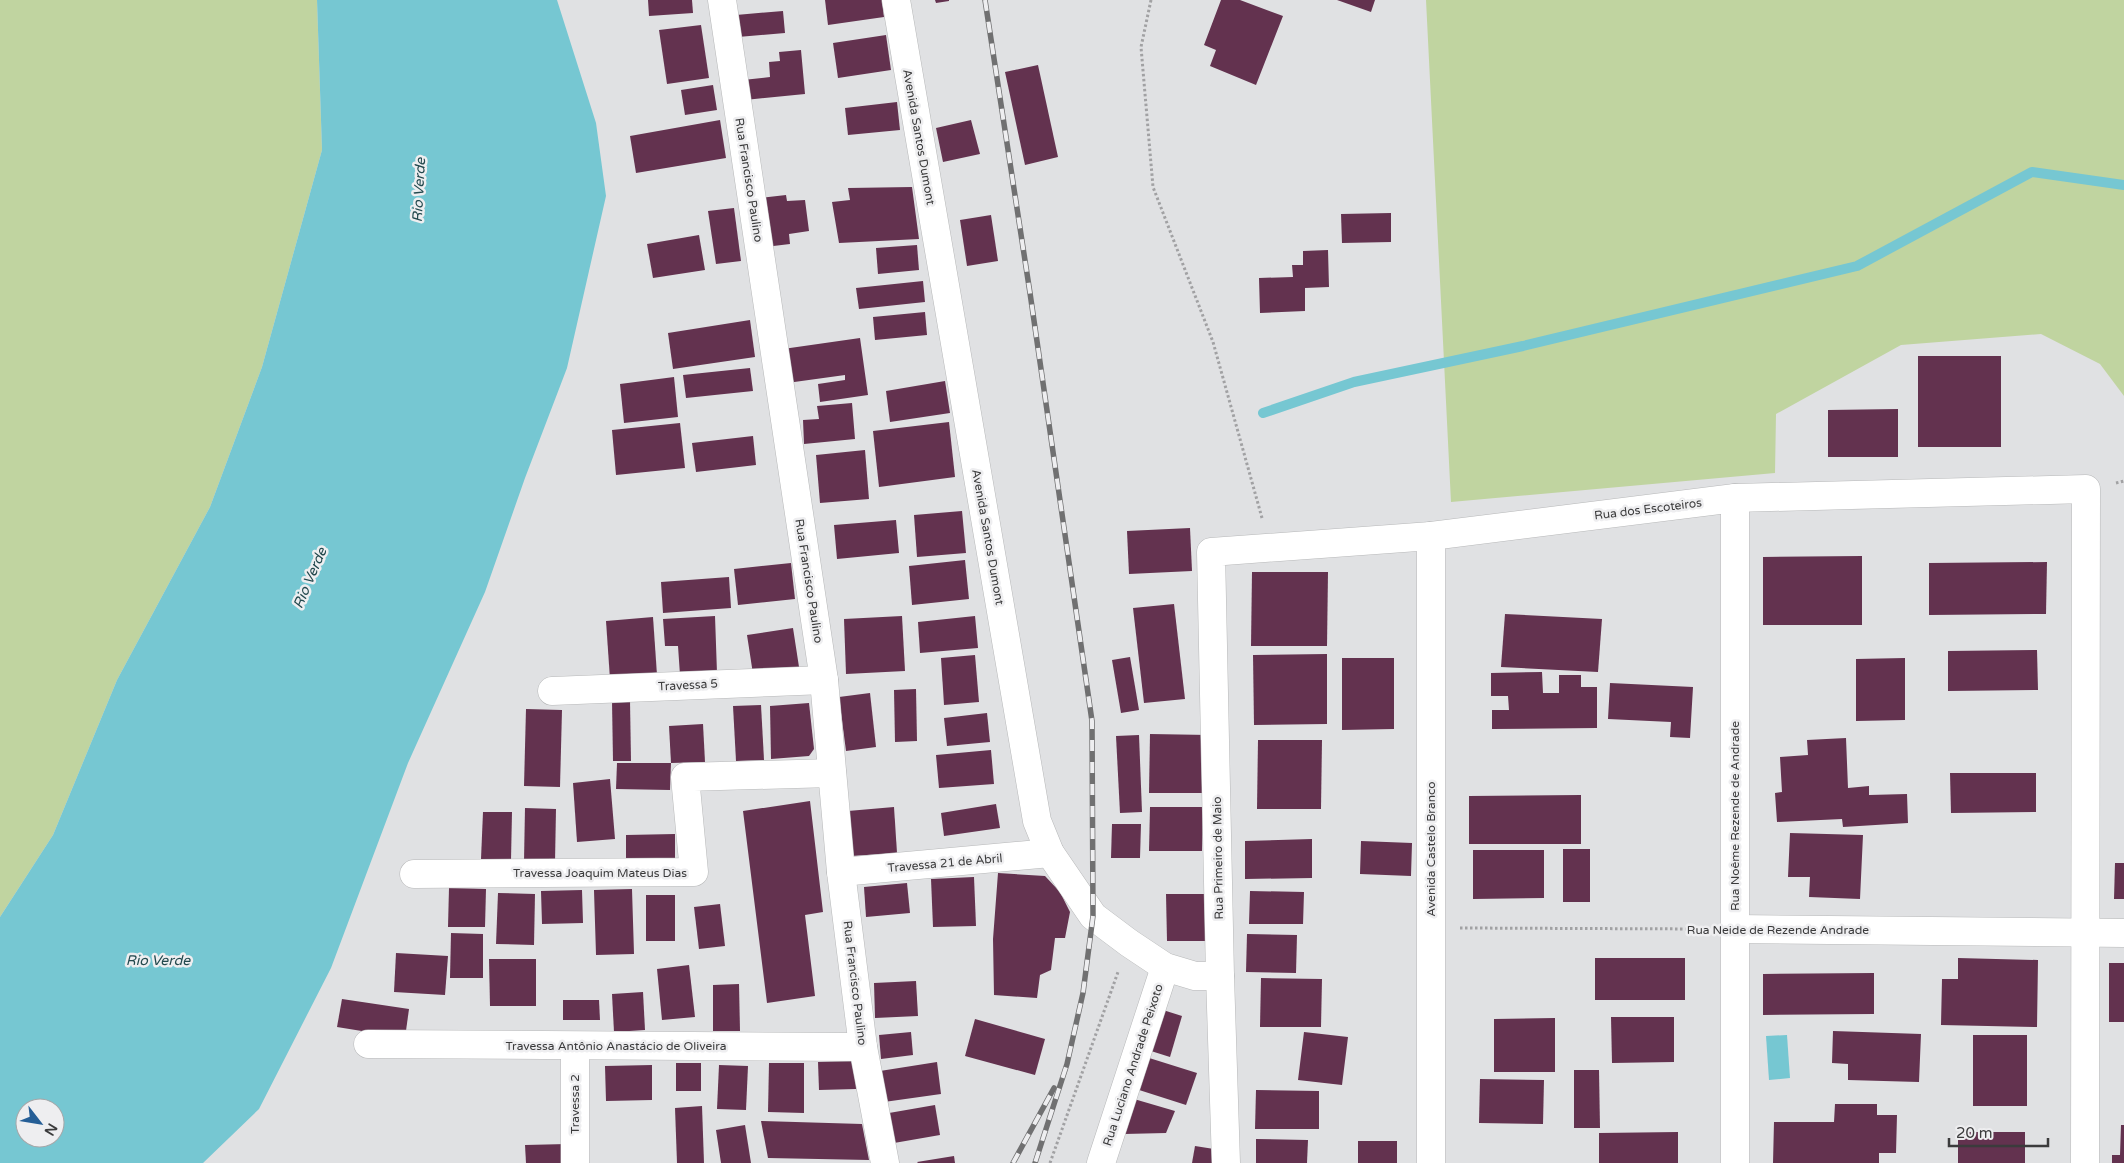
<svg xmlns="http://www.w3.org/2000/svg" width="2124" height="1163" viewBox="0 0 2124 1163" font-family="'Varela Round',sans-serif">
<rect width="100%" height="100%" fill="#e0e1e3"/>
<g fill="#c0d4a0">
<polygon points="0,0 317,0 322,150 262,367 210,507 117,680 53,835 0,917"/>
<polygon points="1426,0 2124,0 2124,396 2100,364 2041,334 1901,345 1776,414 1775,473 1451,502"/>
</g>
<g fill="#76c7d2" fill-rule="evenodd">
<path d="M 317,0 L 557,0 L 596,123 L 606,196 L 567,368 L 525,478 L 485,592 L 408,763 L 331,968 L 259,1109 L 203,1163 L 0,1163 L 0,917 L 53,835 L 117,680 L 210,507 L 262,367 L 322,150 ZM 25,1108 L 55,1108 L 55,1138 L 25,1138 Z"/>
<polygon points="1787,1035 1790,1078 1769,1080 1766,1036"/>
</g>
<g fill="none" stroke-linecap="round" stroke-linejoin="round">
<polyline stroke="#76c7d2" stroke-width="10" points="1263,413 1354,382 1523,346 1857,266 2032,172 2124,185"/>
</g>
<g fill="#63324f">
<polygon points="648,0 692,0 693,13 649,16"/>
<polygon points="825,0 882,0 884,17 828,25"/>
<polygon points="935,0 949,0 949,1 936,3"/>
<polygon points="1221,0 1240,0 1283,16 1256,85 1210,66 1216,50 1204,45"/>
<polygon points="1337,0 1375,0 1371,12"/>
<polygon points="783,11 785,33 738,37 736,15"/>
<polygon points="701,25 709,78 667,84 659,30"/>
<polygon points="886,35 891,70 838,78 833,43"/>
<polygon points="801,50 805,94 745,100 743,80 770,77 769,62 780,61 779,52"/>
<polygon points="1038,65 1058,157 1025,165 1005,72"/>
<polygon points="713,85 717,110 685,115 681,90"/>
<polygon points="897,102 900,130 848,135 845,108"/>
<polygon points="720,120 726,158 636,173 630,136"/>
<polygon points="971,120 980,154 943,162 936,128"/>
<polygon points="912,187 919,239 839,243 832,202 850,200 848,188"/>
<polygon points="786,195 787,201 805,200 809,231 789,234 790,244 765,247 759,198"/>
<polygon points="734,208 741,261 716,264 708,211"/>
<polygon points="1391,213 1391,242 1342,243 1341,214"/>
<polygon points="991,215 998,261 967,266 960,220"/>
<polygon points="699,235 705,270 653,278 647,244"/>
<polygon points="917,245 919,270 878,274 876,248"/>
<polygon points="1328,250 1329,287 1305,288 1305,311 1260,313 1259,278 1293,277 1292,265 1303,265 1303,251"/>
<polygon points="923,281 925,302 859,309 856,288"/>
<polygon points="925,312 927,335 875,340 873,317"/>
<polygon points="750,320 755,357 673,369 668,333"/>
<polygon points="860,338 868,395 820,402 818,384 845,380 845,375 787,383 783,349"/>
<rect x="1918" y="356" width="83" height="91"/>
<polygon points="750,368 753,391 686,398 683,375"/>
<polygon points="674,377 678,417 624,423 620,384"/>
<polygon points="945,381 950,413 890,422 886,391"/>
<polygon points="852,403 855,439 804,444 803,420 819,419 817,406"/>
<polygon points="1898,409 1898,457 1828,457 1828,410"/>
<polygon points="949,422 955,477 879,487 873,431"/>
<polygon points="680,423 685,468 616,475 612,430"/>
<polygon points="753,436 756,465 696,472 692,443"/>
<polygon points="865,450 869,499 820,503 816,455"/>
<polygon points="962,511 966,553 917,557 914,515"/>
<polygon points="896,520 899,553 837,559 834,525"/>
<polygon points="1190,528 1192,571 1129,574 1127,531"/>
<polygon points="1862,556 1862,625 1763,625 1763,557"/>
<polygon points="965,560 969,599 912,605 909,566"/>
<polygon points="2047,562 2046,614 1929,615 1929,563"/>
<polygon points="791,563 795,599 738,605 734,569"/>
<polygon points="1252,572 1328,572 1327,646 1251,646"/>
<polygon points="729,577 731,608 663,613 661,582"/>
<polygon points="1174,604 1185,699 1144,703 1133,608"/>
<polygon points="1505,614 1602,619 1598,672 1501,667"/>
<polygon points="715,616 717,673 680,675 678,646 665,646 663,619"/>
<polygon points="902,616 905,671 846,674 844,619"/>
<polygon points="975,616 978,648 920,653 918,622"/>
<polygon points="653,617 657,675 610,679 606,621"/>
<polygon points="793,628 799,667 753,674 747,635"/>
<polygon points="2037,650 2038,690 1948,691 1948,651"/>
<polygon points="1327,654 1327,724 1254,725 1253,655"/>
<polygon points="975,655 979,702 944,705 941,658"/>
<polygon points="1130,657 1139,710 1121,713 1112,660"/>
<polygon points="1342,658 1394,658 1394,729 1342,730"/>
<polygon points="1905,658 1905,720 1856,721 1856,659"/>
<polygon points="1542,672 1543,693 1559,693 1559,675 1581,675 1581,687 1597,687 1597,728 1492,729 1492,710 1509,710 1508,696 1491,696 1491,673"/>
<polygon points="1610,683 1693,687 1690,738 1670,737 1671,722 1608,719"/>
<polygon points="916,689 917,741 895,742 894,690"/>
<polygon points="870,693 876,747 846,751 839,697"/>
<polygon points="612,701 630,701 631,761 613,761"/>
<polygon points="809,703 814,749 809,756 771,759 770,706"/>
<polygon points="761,705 764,760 736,761 733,706"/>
<polygon points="526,709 562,710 560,787 524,786"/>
<polygon points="987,713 990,742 947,746 944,718"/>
<polygon points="703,724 705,762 671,763 669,726"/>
<polygon points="1150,734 1209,735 1208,793 1149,793"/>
<polygon points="1139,735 1142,812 1120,813 1116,736"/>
<polygon points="1846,738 1848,788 1869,786 1869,795 1907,794 1908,823 1843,827 1842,819 1777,822 1775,793 1782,792 1780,757 1808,755 1807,740"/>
<polygon points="1258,740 1322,740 1321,809 1257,809"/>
<polygon points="991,750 994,784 939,788 936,755"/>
<polygon points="617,763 671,763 670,790 616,789"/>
<polygon points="1950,773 2036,773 2036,812 1951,813"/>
<polygon points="610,779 615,839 577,842 573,783"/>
<polygon points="1581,795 1581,844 1469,844 1469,796"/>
<polygon points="810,801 823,912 805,915 815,996 767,1003 743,811"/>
<polygon points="996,804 1000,828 944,836 941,813"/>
<polygon points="894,807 897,853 851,856 848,811"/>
<polygon points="1150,807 1203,807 1202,851 1149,851"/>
<polygon points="525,808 556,809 555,862 524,861"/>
<polygon points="483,812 512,812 511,860 481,859"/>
<polygon points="1112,824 1141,824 1140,858 1111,858"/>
<polygon points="1790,833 1863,835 1860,899 1809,897 1810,877 1788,877"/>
<polygon points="675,834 675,858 626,859 626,835"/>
<polygon points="1312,839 1312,878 1245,879 1245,841"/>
<polygon points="1361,841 1412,843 1411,876 1360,874"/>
<rect x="1563" y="849" width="27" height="53"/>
<polygon points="1473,850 1544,850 1544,898 1473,899"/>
<polygon points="2115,863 2124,863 2124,899 2114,899"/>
<polygon points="998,873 1045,876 1060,892 1070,912 1065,938 1055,938 1051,970 1040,975 1037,998 994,995 993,939"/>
<polygon points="974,877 976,926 933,927 931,879"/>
<polygon points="907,883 910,913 866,917 864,887"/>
<polygon points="449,888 486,889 485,927 448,927"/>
<polygon points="632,889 634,954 596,955 594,890"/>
<polygon points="582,890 583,923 542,924 541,891"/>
<polygon points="1250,891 1304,892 1303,924 1249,924"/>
<polygon points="498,893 535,894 534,945 496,944"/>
<polygon points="1166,894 1208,894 1208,941 1167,941"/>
<rect x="646" y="895" width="29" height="46"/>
<polygon points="720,904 725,946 699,949 694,907"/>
<polygon points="451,933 483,934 483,978 450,978"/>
<polygon points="1247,934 1297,935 1296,973 1246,972"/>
<polygon points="396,953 448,956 445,995 394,992"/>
<rect x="1595" y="958" width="90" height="42"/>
<polygon points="1958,958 2038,960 2037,1027 1941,1025 1942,979 1958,979"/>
<polygon points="489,959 536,959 536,1006 490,1006"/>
<rect x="2109" y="963" width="15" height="59"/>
<polygon points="689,965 695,1017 662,1020 657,969"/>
<polygon points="1874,973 1874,1014 1763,1015 1763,974"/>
<polygon points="1261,978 1322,979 1321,1027 1260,1027"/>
<polygon points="916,981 918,1016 875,1018 874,983"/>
<polygon points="739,984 740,1031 713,1031 713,985"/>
<polygon points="643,992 645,1030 614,1032 612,994"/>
<polygon points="342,999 409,1009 405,1038 337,1027"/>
<polygon points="563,1000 599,1000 600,1020 563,1020"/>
<polygon points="1163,1010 1182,1016 1170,1057 1151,1051"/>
<polygon points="1611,1017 1674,1017 1674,1062 1612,1063"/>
<polygon points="1555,1018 1555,1072 1494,1072 1494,1019"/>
<polygon points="975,1019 1045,1039 1035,1075 965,1056"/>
<polygon points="1833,1031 1921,1034 1919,1082 1848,1080 1848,1064 1832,1063"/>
<polygon points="911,1032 913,1055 881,1059 879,1035"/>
<polygon points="1304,1032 1348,1037 1342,1085 1298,1080"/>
<rect x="1973" y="1035" width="54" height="71"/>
<polygon points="1146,1057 1197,1073 1186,1105 1136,1089"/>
<polygon points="855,1061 856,1089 819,1090 818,1062"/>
<polygon points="937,1062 941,1094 884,1102 880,1071"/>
<rect x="676" y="1063" width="25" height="28"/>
<polygon points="769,1063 804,1063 804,1113 768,1112"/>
<polygon points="652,1065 652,1100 606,1101 605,1066"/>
<polygon points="719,1065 748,1066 746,1110 717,1109"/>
<polygon points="1574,1070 1599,1070 1600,1128 1574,1128"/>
<polygon points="1480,1079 1544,1080 1543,1124 1479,1123"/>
<polygon points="1256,1090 1319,1091 1319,1129 1255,1129"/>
<polygon points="1134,1099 1175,1111 1166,1133 1124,1134"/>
<polygon points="1835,1104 1877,1104 1877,1115 1897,1115 1896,1153 1879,1153 1879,1163 1773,1163 1774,1122 1834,1122"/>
<polygon points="935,1105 940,1135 894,1143 889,1113"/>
<polygon points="702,1106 704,1163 677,1163 675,1108"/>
<polygon points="761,1121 862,1124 869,1160 768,1158"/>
<polygon points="745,1125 751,1163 721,1163 716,1130"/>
<polygon points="2121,1125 2124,1125 2124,1163 2112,1163 2112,1155 2120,1155"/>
<polygon points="1678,1132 1678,1163 1599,1163 1599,1133"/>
<rect x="1958" y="1132" width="67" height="31"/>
<polygon points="1256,1139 1308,1140 1307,1163 1256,1163"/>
<rect x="1358" y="1141" width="39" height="22"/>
<polygon points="567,1144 567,1163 526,1163 525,1145"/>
<polygon points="1195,1146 1214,1149 1214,1163 1192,1163"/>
<polygon points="954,1156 955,1163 918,1163 917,1162"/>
</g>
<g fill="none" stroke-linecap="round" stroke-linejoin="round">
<g stroke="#b7b8b9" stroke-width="29">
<g id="minor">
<polyline points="722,0 824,680 841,872 863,1047 885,1163"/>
<polyline points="1431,536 1735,498 2086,489 2085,1163"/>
<polyline points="552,691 824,680"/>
<polyline points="841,872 1050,853"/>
<polyline points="414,874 694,872 685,777 832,773"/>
<polyline points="1735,929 2124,933"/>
<polyline points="1220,976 1226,1163"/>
<polyline points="368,1044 863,1047"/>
<polyline points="575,1163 575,1046"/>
<polyline points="1735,1163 1735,498"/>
</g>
</g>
<g stroke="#b7b8b9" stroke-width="29">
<g id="tertiary">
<polyline points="896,0 1037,821 1050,853 1093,916 1129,943 1165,967 1195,976 1220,976 1211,552 1431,536 1431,1163"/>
<polyline points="1101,1163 1165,967"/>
</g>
</g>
<g stroke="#a1a1a3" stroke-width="3" stroke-dasharray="2.5 2.5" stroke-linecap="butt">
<polyline points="1151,0 1141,47 1153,187 1213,342 1262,518"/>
<polyline points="2116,483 2124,481"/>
<polyline points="1460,928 1704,929"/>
<polyline points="1050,1163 1118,972"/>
</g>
<use href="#minor" stroke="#fff" stroke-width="28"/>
<use href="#tertiary" stroke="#fff" stroke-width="28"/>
<g stroke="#707071" stroke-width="5.5">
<g id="rail">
<polyline points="985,0 1030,293 1092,721 1093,916 1083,993 1067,1064 1035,1163"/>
<polyline points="1013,1163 1054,1088"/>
</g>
</g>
<use href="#rail" stroke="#eeeef0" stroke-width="4" stroke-dasharray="11" stroke-linecap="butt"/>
</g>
<g text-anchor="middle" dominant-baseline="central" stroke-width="5" stroke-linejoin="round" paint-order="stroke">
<g font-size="12" fill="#3b3b3c" stroke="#eeeef0">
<text transform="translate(919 137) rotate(80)">Avenida Santos Dumont</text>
<text transform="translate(749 180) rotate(81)">Rua Francisco Paulino</text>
<text transform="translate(1648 509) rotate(-7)">Rua dos Escoteiros</text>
<text transform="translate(988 537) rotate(80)">Avenida Santos Dumont</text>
<text transform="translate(809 581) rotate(81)">Rua Francisco Paulino</text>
<text transform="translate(688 685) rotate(-3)">Travessa 5</text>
<text transform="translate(1735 816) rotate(-90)">Rua Noême Rezende de Andrade</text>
<text transform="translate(1431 849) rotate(-90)">Avenida Castelo Branco</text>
<text transform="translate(1218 858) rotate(-91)">Rua Primeiro de Maio</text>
<text transform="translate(945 863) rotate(-5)">Travessa 21 de Abril</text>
<text x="600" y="873">Travessa Joaquim Mateus Dias</text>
<text x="1778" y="930">Rua Neide de Rezende Andrade</text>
<text transform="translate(855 983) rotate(83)">Rua Francisco Paulino</text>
<text x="616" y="1046">Travessa Antônio Anastácio de Oliveira</text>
<text transform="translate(1133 1065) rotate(-72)">Rua Luciano Andrade Peixoto</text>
<text transform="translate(575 1104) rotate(-90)">Travessa 2</text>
</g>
<g font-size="14" font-style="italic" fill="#23494e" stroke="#eeeef0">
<text transform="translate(419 190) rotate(-87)">Rio Verde</text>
<text transform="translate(310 578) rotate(-67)">Rio Verde</text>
<text x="158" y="960">Rio Verde</text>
</g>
</g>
<g transform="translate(40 1123) rotate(121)"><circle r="24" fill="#eeeef0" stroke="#a6a6a8"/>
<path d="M0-4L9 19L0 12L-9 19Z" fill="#255e96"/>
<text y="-8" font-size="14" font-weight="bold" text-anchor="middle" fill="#3b3b3c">N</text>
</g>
<path d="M1949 1138v8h99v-8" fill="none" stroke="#3b3b3c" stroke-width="2.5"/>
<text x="1956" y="1138" font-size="15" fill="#3b3b3c" stroke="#eeeef0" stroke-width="4" paint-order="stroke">20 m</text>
</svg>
